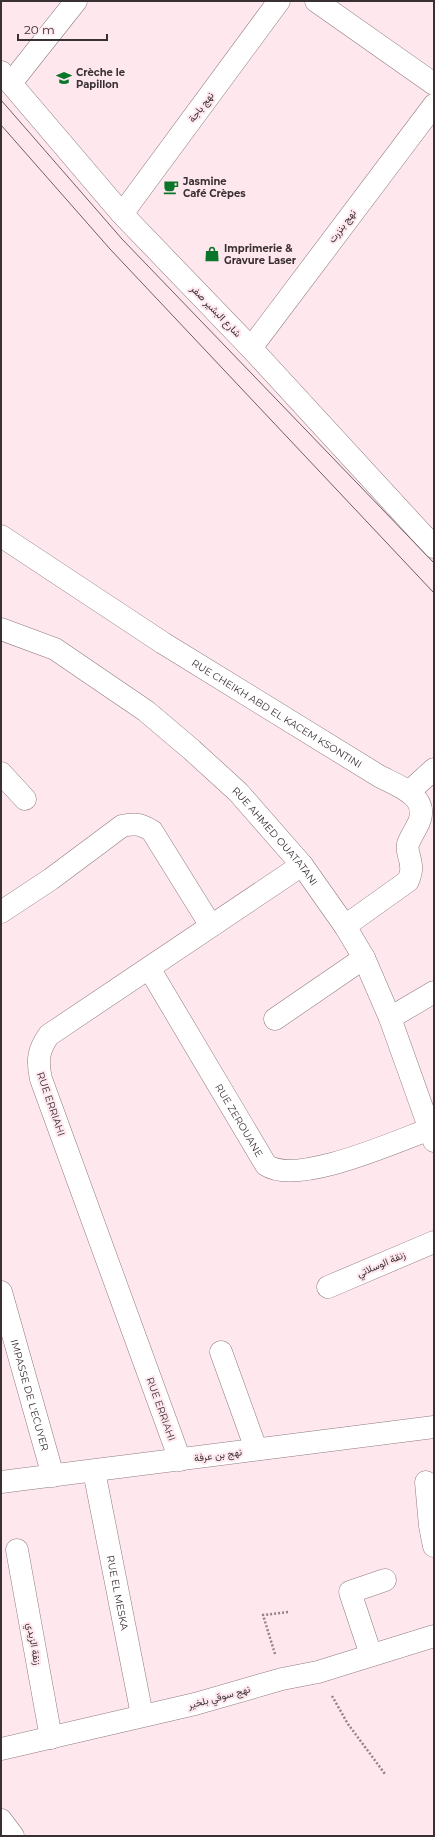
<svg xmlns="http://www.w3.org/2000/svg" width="435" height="1837" viewBox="0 0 435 1837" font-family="Montserrat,Vazirmatn,sans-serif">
<rect width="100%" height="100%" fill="#ffe7ee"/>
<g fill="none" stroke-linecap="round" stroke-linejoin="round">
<g stroke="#8f7a80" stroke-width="23">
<g id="minor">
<polyline points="316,1 434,84"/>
<polyline points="1,72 122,214 251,348 434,547"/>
<polyline points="11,83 76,1"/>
<polyline points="122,214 279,1"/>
<polyline points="251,348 434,105"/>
<path id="s1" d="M 1,536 L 163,643 L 379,776 C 396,785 430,796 419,822 C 416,829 411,836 408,844 C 406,852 411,858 411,866 C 412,871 410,876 408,881 L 345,926"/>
<path id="s2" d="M 1,629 L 55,649 L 146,711 L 192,750 L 238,792 L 302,865 L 345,926 L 364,958 L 390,1018 L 434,1141"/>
<polyline points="1,773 25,799"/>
<polyline points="410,791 434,769"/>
<path d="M 1,912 L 51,879 L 122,826 C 135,823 141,824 152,831 L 211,926"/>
<path id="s3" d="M 149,968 L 266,1165 C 297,1186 395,1142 430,1129"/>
<polyline points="390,1018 434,992"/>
<polyline points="275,1019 364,958"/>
<polyline points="328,1287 434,1242"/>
<path id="s4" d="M 1,1292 L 53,1476"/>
<polyline points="221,1352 256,1449"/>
<path d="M 180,1460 L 41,1079 C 37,1061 38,1050 49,1035 L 302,865"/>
<path id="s5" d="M 94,1471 L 142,1715"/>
<polyline points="1,1482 434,1427"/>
<polyline points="426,1482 430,1526 434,1546"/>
<polyline points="17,1550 51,1738"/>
<polyline points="371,1655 350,1592 385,1580"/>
<polyline points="1,1749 195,1704 282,1679 318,1672 434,1636"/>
<polyline points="1,1820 13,1836"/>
</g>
</g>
<g stroke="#948489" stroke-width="2.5" stroke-dasharray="2 2" stroke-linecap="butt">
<polyline points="275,1654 263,1615 289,1612"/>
<polyline points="332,1696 348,1724 385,1774"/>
</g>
<use href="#minor" stroke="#fff" stroke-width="22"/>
<g stroke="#6e6165" stroke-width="1">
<polyline points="1,100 122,239 434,563"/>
<polyline points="1,125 110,249 434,593"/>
</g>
</g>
<defs>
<g id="school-bare" transform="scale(1.2)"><path d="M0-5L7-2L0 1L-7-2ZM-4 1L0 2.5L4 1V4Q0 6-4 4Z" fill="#0b762a" stroke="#ffe7ee" stroke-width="2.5" paint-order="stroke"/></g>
<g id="cafe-bare" transform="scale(1.2)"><path d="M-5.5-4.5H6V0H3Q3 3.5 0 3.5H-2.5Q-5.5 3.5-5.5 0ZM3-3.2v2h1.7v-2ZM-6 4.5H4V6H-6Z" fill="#0b762a" stroke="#ffe7ee" stroke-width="2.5" paint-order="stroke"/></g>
<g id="shop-bare" transform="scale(1.2)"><path d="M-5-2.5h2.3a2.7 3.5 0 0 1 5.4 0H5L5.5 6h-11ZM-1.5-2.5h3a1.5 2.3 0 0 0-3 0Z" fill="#0b762a" stroke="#ffe7ee" stroke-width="2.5" paint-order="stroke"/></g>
</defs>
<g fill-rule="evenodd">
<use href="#school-bare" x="64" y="78"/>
<use href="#cafe-bare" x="171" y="187"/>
<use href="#shop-bare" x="212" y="254"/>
</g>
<g text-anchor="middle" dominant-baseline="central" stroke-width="4" stroke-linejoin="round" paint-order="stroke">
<g font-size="10" font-weight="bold" fill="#393033" stroke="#ffe7ee" text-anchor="start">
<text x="76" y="72">Crèche le<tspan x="76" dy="12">Papillon</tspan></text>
<text x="183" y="181">Jasmine<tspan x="183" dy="12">Café Crèpes</tspan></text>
<text x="224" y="248">Imprimerie &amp;<tspan x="224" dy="12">Gravure Laser</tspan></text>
</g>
<g font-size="10" fill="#393033" stroke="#ffe7ee">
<text transform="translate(201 107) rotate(-53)">نهج باجة</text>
<text transform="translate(342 226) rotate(-53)">نهج بنزرت</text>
<text transform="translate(216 311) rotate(46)">شارع البشير صفر</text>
<text stroke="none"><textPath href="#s1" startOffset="328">RUE CHEIKH ABD EL KACEM KSONTINI</textPath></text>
<text stroke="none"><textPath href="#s2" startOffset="348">RUE AHMED OUATATANI</textPath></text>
<text transform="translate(51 1104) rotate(71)">RUE ERRIAHI</text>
<text stroke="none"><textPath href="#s3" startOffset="177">RUE ZEROUANE</textPath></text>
<text transform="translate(381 1264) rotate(-23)">زنقة الوسلاتي</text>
<text stroke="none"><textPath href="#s4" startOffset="107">IMPASSE DE L'ECUYER</textPath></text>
<text transform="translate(161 1409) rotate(70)">RUE ERRIAHI</text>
<text transform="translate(218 1455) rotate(-8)">نهج بن عرفة</text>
<text stroke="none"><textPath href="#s5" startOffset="124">RUE EL MESKA</textPath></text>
<text transform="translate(34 1644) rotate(80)">زنقة الزيدي</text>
<text transform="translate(219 1697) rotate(-15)">نهج سوقي بلخير</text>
</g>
</g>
<rect width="435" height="1837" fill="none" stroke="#393033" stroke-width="4"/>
<path d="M18 34v6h89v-6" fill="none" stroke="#393033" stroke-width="2"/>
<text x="24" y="34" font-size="12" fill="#393033" stroke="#ffe7ee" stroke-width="3" paint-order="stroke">20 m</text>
</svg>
